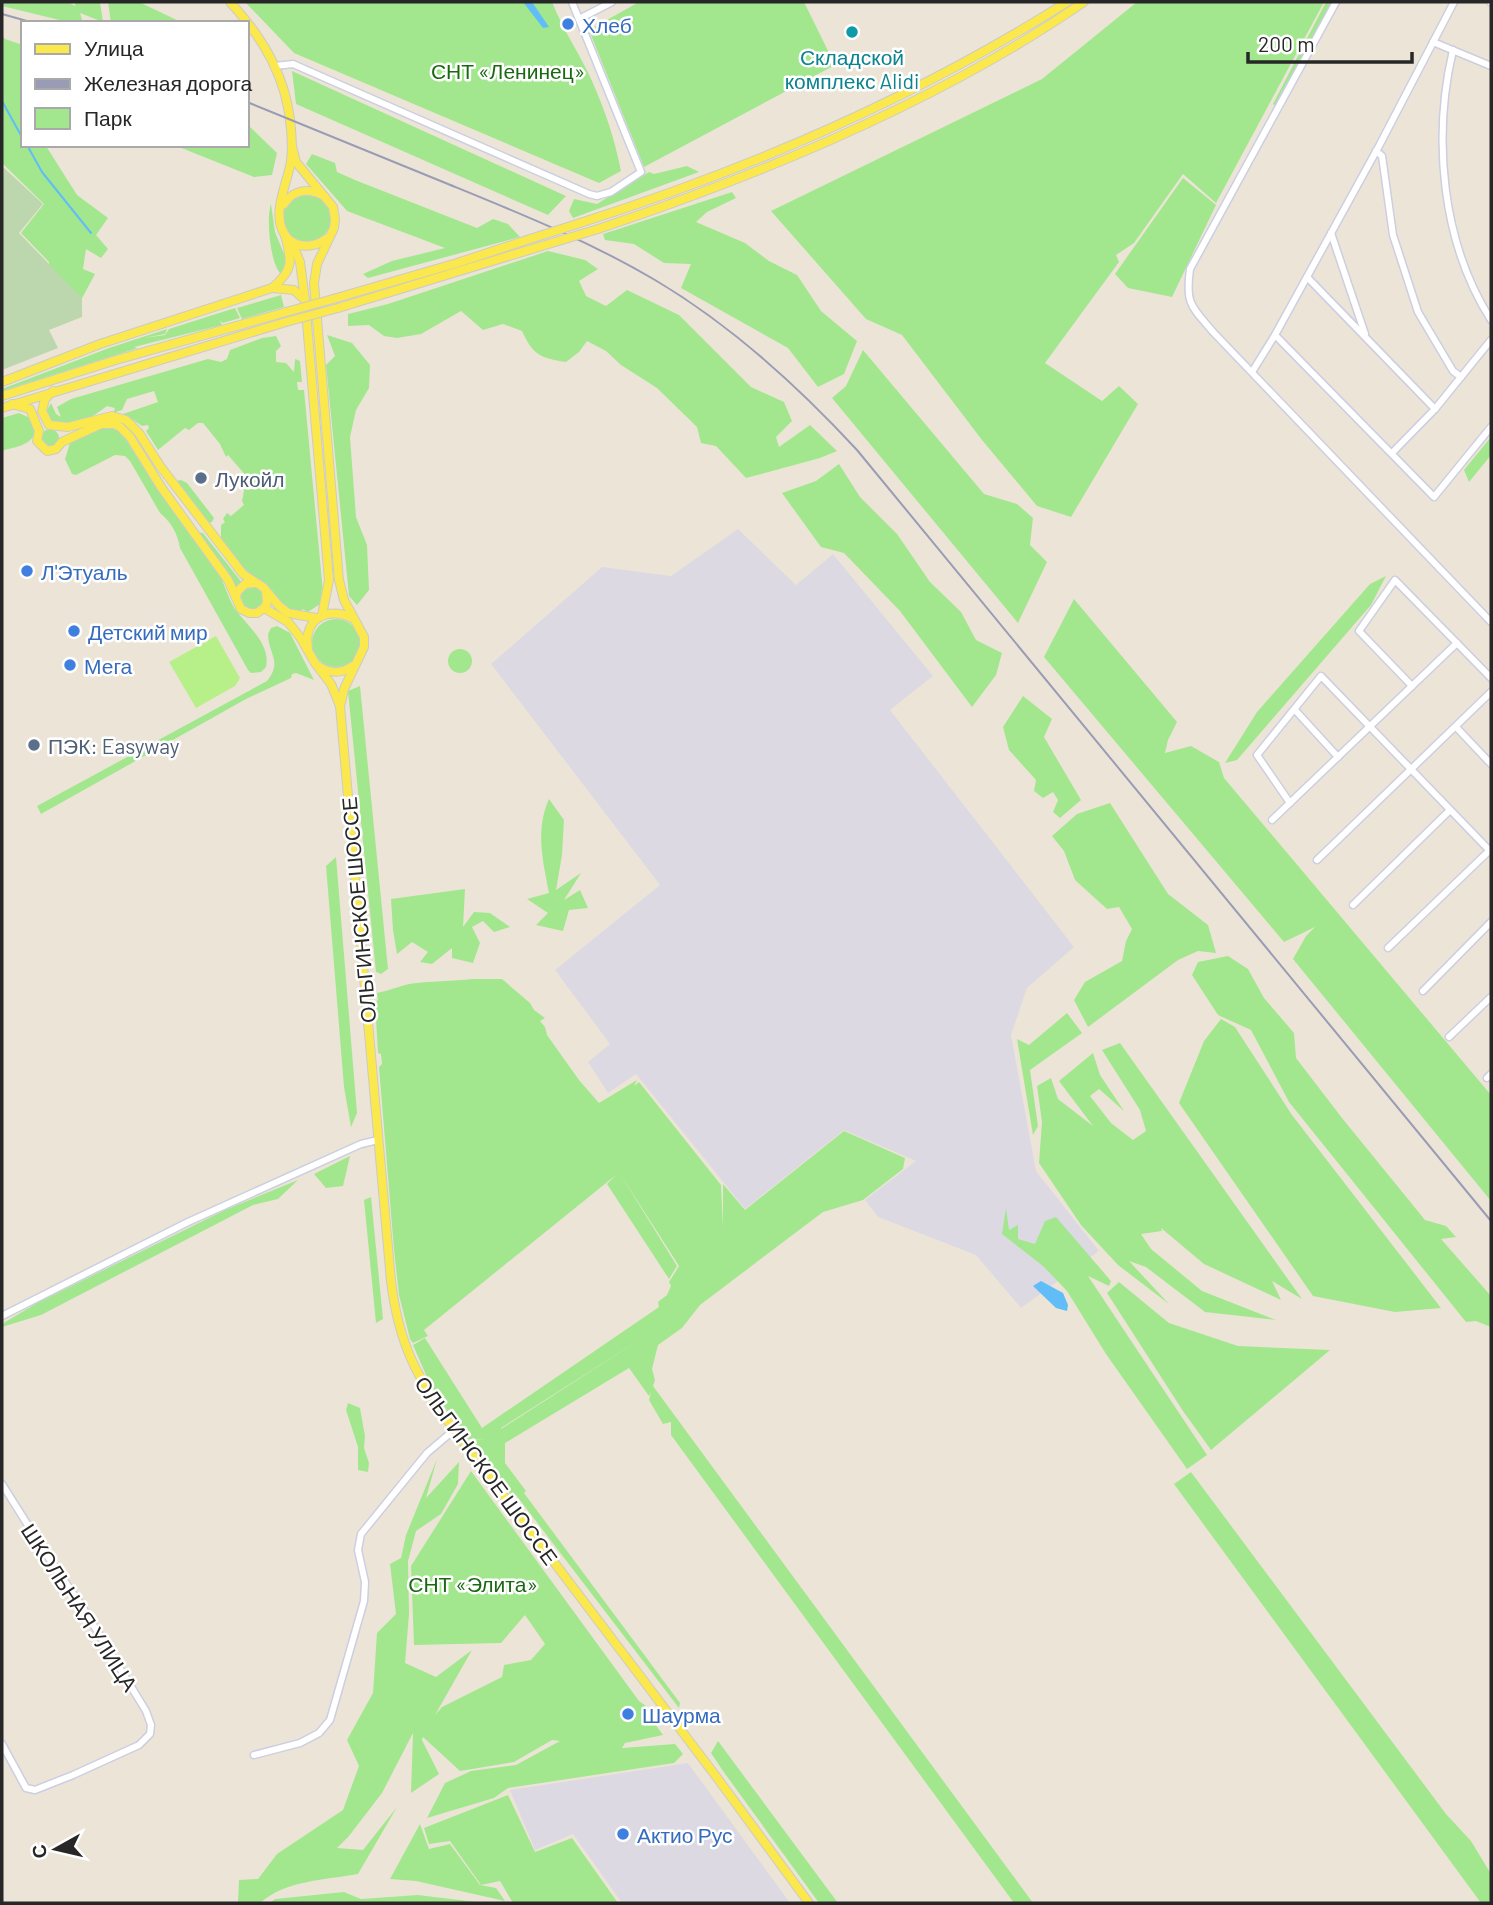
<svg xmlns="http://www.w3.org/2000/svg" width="1493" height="1905" viewBox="0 0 1493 1905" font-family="Barlow,sans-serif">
<rect width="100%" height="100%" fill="#ece5d7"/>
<g fill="#ddd9e3">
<polygon points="738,529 796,585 833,554 933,676 890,710 1074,947 1027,988 1011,1035 1036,1171 1099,1251 1021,1308 976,1255 878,1217 865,1200 916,1161 844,1130 745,1209 636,1074 608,1093 588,1062 610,1044 555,970 660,885 491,664 602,567 671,576"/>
<polygon points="688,1763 790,1903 622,1903 573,1834 535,1850 510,1790"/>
</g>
<g fill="#a2e78e" fill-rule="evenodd">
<polygon points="2,2 68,2 75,6 75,3 72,2 100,2 103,22 80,13 83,23 72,23 2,6"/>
<polygon points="108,2 139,2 183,23 111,23"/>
<path d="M 245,2 L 552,2 C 563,30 580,54 592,81 C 605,110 615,140 621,171 L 599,183 L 294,53 Z"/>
<polygon points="639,2 804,2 835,65 644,167 589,30"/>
<polygon points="1137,2 1324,2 1216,203 1183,174 1134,243 1116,255 1119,262 1045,363 1102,401 1119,386 1138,404 1071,517 1037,506 982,440 902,335 866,319 771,211 1042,79"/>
<polygon points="1326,2 1333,2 1275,106 1273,104"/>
<polygon points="2,35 5,39 23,45 23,145 66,145 65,148 46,146 77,195 108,218 96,235 108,249 101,258 86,249 83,269 95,274 80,302 49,289 49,262 21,233 44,204 2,163"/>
<polygon points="292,71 566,196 548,215 296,104"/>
<polygon points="247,124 277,153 272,175 254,177 174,145 247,145"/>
<polygon points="312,154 335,163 337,172 355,180 477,228 493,219 508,224 520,237 368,278 363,274 392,261 445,248 347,211 306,164"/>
<polygon points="687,166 699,172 573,218 569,211 574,199 597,204 649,172 654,174"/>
<polygon points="1183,178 1216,205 1172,297 1128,288 1115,274"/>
<polygon points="732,192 736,198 707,212 696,222 745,243 769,261 797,275 821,311 857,341 844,374 818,387 788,348 681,288 691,264 664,263 634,244 605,240 603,234"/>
<circle cx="307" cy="218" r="24"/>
<path d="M 271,204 L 275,232 L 287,261 L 284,271 L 280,273 C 270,262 266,218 271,204 Z"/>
<path d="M 548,251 L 585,260 L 598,269 L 579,281 L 586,296 L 606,306 L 627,290 L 679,315 L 751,387 L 784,402 L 792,421 L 776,437 L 779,447 L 810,425 L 837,451 L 820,458 L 746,478 L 716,446 L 701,443 L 697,427 L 657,388 L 621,365 L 606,351 L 587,341 L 579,352 L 566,362 C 540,358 533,355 522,331 L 503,324 L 483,330 L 461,311 L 421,334 L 397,338 L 384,336 L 369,325 L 348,326 L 348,314 L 388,304 Z"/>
<polygon points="281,295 284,307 242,319 237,308"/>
<polygon points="235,308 240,318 223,323 220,321 222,325 134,347 138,348 2,391 2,389 109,348 167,329 165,334 144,338 165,335 169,329"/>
<polygon points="327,335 352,343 370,365 369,388 356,410 350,437 356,517 367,545 369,590 357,605 349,596 326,365 335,356"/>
<path d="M 276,336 L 281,346 L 276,351 L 276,362 L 286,363 L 294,372 L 295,359 L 300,361 L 302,382 L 297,382 L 298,390 L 304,390 L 323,592 L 320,604 L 308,612 L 302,609 L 301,612 L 294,613 L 282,605 L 272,590 L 248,575 L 221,538 L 221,525 L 225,522 L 223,519 L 227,513 L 231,516 L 244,505 L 242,501 L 244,491 L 242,484 L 248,478 L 228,455 L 226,457 L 220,444 L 203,423 L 198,423 L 189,430 L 185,428 L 158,450 L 146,431 L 149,428 L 148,425 L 142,426 L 130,418 L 120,415 L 158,402 L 154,391 L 127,399 L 122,410 L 113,413 L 115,408 L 107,406 C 86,422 77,427 51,422 L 46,412 L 51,403 L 56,414 L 61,417 L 57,407 L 71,399 L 208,359 L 221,362 L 227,359 L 230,350 L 262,338 Z"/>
<polygon points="863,350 984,494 1017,504 1033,518 1030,545 1047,562 1018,623 832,398 846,386"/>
<path d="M 19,413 L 30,418 L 35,433 C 30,446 14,447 2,451 L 2,418 Z"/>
<path d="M 113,425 L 126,435 L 216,567 C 223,580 228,598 235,609 C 247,626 271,643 266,667 L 261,672 L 251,673 L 248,670 L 180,548 C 178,534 171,522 160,513 L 130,461 L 125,456 L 115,455 L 76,475 L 72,474 L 65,459 L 70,443 L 98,427 Z"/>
<circle cx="50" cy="438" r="9"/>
<polygon points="1491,437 1491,455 1469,482 1464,470"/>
<polygon points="839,464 860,497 897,534 930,582 961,612 976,640 1002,653 996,675 972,707 900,611 844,553 821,547 782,493 816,481"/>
<polygon points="181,480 187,483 214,518 212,522 208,523 176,481"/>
<polygon points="195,532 203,533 243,584 235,590"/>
<polygon points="1386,576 1371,605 1237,760 1225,763 1257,712 1370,584"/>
<circle cx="252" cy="598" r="11"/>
<polygon points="1074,599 1177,722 1168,740 1165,753 1191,746 1219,762 1224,778 1491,1095 1491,1201 1293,959 1306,936 1315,927 1284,942 1044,657"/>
<circle cx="336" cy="643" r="24"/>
<path d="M 277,626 L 290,633 L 314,680 L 296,673 L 292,674 L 291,678 L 246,699 L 41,814 L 37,806 L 267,681 C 283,661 268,654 268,634 L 271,628 Z"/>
<circle cx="460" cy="661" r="12"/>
<polygon points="360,686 388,969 381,974 376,972 348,691"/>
<polygon points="1023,696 1052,719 1044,737 1081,800 1060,818 1053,812 1058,800 1053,792 1043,798 1034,791 1036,780 1009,750 1003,727"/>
<path d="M 549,799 L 564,820 L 562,855 L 556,890 L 581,873 L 564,900 L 580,890 L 588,908 L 569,910 L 563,931 L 536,925 L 548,913 L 527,899 L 549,893 C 543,861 535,830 549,799 Z"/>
<polygon points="1110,803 1168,894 1208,925 1216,953 1198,951 1178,960 1088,1027 1074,1000 1085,982 1122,961 1126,941 1132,929 1119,907 1107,909 1075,880 1064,851 1052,836 1077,814"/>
<polygon points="336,857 357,1113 351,1127 344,1087 326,866"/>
<polygon points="465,889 463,927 474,912 490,913 510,927 494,932 483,921 472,927 480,943 473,963 452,958 452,948 432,964 420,962 428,952 412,942 397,954 393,930 391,899"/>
<polygon points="1228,956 1248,969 1264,998 1294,1033 1296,1058 1342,1118 1425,1220 1446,1226 1456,1237 1441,1239 1491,1296 1491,1327 1476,1321 1466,1322 1289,1102 1251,1030 1218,1015 1192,975 1198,962"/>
<path d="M 473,979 L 502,979 L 530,1003 L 534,1010 L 545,1018 L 540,1021 L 545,1027 L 547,1035 L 579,1080 L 599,1103 L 637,1080 L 634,1086 L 639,1082 L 721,1185 L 723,1228 L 723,1184 L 745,1210 L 844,1131 L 905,1158 L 903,1169 L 863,1200 L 823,1212 L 700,1305 L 682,1328 L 658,1345 L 652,1369 L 655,1380 L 653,1386 L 1033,1903 L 1014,1903 L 671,1435 L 671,1422 L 663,1424 L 649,1400 L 651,1392 L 649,1396 L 629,1368 L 505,1443 L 505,1463 L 526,1491 L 524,1493 L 680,1703 L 679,1708 L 516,1495 L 512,1496 L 468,1440 L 484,1439 L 468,1439 L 433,1391 L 413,1345 L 425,1338 L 482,1428 L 659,1307 L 658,1302 L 667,1295 L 671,1286 L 669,1282 L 679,1266 L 619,1172 L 677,1266 L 669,1279 L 607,1184 L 616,1175 L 424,1330 L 428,1336 L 413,1343 L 410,1339 L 399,1295 L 394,1250 L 379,1067 L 382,1064 L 381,1054 L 378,1053 L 375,1003 L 378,1000 L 377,993 C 388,991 400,986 409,984 C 430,981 453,981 473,979 ZM 644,1337 L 501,1429 L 501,1428 Z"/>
<polygon points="1067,1013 1082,1033 1030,1070 1038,1126 1033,1135 1017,1039 1029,1045"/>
<polygon points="1221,1019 1235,1027 1292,1115 1441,1308 1395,1312 1313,1296 1179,1103 1204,1041"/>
<polygon points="1120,1043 1302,1299 1272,1281 1281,1300 1204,1264 1161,1228 1162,1231 1141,1234 1151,1249 1202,1291 1276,1320 1205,1312 1146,1267 1129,1261 1169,1304 1118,1265 1081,1225 1039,1163 1042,1122 1037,1086 1051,1078 1058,1099 1093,1126 1059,1081 1093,1053 1100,1075 1124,1111 1099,1089 1090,1096 1111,1123 1133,1140 1146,1131 1140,1110 1102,1050"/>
<polygon points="350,1156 343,1186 326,1188 314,1174"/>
<polygon points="298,1180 278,1199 253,1205 41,1315 2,1327 2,1324 37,1303 225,1210"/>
<polygon points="371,1197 383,1319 376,1323 364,1200"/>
<polygon points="1006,1208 1009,1230 1018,1225 1018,1239 1035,1244 1045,1221 1056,1217 1111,1281 1109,1286 1088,1276 1207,1455 1187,1469 1106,1354 1067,1291 1043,1266 1002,1234"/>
<polygon points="1119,1282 1169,1323 1238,1346 1330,1350 1211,1450 1183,1411 1107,1293"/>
<polygon points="348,1403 360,1408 365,1436 364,1448 369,1463 368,1472 358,1470 358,1447 346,1410"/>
<path d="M 437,1459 L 426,1498 L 459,1462 L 458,1484 L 441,1514 L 416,1531 L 408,1561 L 409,1614 L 405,1663 L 436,1677 L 472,1650 L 435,1715 L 442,1707 L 502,1677 L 504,1665 L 531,1660 L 545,1644 L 525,1615 L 501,1643 L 414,1645 L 411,1566 L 471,1471 L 639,1701 L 646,1706 L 644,1709 L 663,1735 L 625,1743 L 622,1748 L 675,1744 L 683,1754 L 674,1763 L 508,1788 L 494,1798 L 427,1818 L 445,1783 L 471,1771 L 516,1765 L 560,1741 L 552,1740 L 514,1762 L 460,1771 L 423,1737 L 422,1740 L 439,1774 L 411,1793 L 413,1733 L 382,1793 L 349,1836 L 337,1848 L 363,1850 L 397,1807 L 358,1874 C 326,1880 286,1880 260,1903 L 238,1903 L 239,1880 L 258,1879 L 277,1854 L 343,1810 L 359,1766 L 347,1740 L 373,1693 L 377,1633 L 396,1614 L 390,1564 L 401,1558 L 406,1535 Z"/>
<polygon points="1191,1472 1446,1814 1471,1841 1491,1874 1491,1903 1481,1903 1174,1484"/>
<polygon points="718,1741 838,1903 819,1903 723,1771 711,1753"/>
<polygon points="508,1795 535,1852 572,1838 618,1903 513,1903 500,1881 481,1885 450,1841 429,1844 424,1828"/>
<polygon points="420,1824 429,1849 450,1844 480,1885 496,1888 505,1901 416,1881 390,1879"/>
<polygon points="344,1892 361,1899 418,1895 484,1903 270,1903 275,1899"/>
</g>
<polygon fill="#bcd7ad" points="2,166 43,204 19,233 82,298 82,317 49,330 58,348 2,370"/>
<polygon fill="#b7f089" points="216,636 240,678 235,686 196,708 169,662"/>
<g fill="#60bdf8">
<polygon points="523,2 532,2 549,27 543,28"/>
<polygon points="1041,1281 1063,1293 1068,1305 1067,1311 1056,1308 1033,1286"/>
</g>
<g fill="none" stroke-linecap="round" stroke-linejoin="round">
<g stroke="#60bdf8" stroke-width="2">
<polyline points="2,101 23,139"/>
<polyline points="27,145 42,172 91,233"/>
</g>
<g stroke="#cccee2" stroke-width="9">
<g id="minor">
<path d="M 1336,2 L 1190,269 C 1185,305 1192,307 1214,333 L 1491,622"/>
<polyline points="1454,2 1379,146 1275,335 1434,497 1491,427"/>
<polyline points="1490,2 1491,2"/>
<polyline points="579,19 612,2"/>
<polyline points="1433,42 1491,66"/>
<path d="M 1453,50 C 1432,139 1442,243 1491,320"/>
<polyline points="275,66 293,64 589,194 597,196 611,192 641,172 572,2"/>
<polyline points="1376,151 1382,156 1393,235 1418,312 1453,371 1461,377"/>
<polyline points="1331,233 1365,334"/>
<polyline points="1307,277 1435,409"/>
<polyline points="1252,372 1275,335"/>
<polyline points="1392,453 1435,409 1491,340"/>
<polyline points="1412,686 1359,631 1395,580 1491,678"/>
<polyline points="1295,710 1338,757"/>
<polyline points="1456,727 1491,764"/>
<polyline points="1290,803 1257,755 1321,676 1491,852"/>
<polyline points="1272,820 1457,643"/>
<polyline points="1317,860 1491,692"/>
<polyline points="1353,905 1450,810"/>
<polyline points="1388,948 1490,850"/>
<polyline points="1423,991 1491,922"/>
<polyline points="1449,1037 1491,997"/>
<polyline points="1487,1078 1491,1074"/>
<polyline points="2,1316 188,1222 361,1144 378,1140"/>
<polyline points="2,1484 48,1557 83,1608 146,1711 151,1725 150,1734 139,1745 73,1775 35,1790 26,1788 2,1744"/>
<polyline points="254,1755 300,1743 319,1733 330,1720 364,1601 365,1582 358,1550 361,1534 427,1453 454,1430"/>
</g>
</g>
<g stroke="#cbcbcb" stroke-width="10">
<g id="major">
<path d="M 230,2 C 264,39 287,78 291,129 C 292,141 293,154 290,166 C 286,185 274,211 282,229 C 289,248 311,250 326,239"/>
<polyline points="292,146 296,162 333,207 335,219 334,228 317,264 314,283 339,580 344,600 364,637 364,647 344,689 341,703"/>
<path d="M 284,204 C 294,189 309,188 324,196"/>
<path d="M 577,224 C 748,170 915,98 1067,2"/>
<path d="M 598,229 C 763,174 940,101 1084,2"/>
<polyline points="292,242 300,262 305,300 329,580 322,615"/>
<polyline points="272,288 294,290 305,300"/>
<polyline points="333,299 457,263 533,238"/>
<polyline points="338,308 555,242"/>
<path d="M 2,382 L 100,344 L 272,288 C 294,270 292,261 285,235"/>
<polyline points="53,391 45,399 42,411 49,425 68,427 112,416 126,420 139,433 160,466 243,574 263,587 279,606 288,613 316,618"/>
<polyline points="2,396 116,360 286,312"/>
<polyline points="12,404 30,409 39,431 37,441 47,451 56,449 62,442 101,424 114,424 120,427 130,437 161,487 228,580 241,609 249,613 257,613 264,608 267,603 266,591"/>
<polyline points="2,408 286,322"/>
<polyline points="236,597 237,592 245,584 256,583"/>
<path d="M 264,608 L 288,622 L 300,637 L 315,663 L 331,684 L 340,706 L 391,1281 C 399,1346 417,1377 454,1430 L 718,1779 L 809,1903"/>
<path d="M 308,648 C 303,619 328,606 352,618"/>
<path d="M 320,667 C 331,674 343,673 353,666"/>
</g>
</g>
<use href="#minor" stroke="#fff" stroke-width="6"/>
<use href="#major" stroke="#fbe84c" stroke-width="8"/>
<g stroke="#9a9bb4" stroke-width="2">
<polyline points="2,14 34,23"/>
<path d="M 247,102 C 314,129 381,156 448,184 C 519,213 589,241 655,280 C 731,325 797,385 857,450 L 1491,1221"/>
</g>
<g stroke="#cbcbcb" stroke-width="10" stroke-linecap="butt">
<g id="major-bridge">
<polyline points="533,238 577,224"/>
<polyline points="555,242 598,229"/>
<polyline points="286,312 333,299"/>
<polyline points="286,322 338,308"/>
</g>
</g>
<use href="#major-bridge" stroke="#fbe84c" stroke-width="8"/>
</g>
<g fill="#3f7fe0" stroke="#fff" stroke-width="2.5">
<circle cx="568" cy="24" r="7"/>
<circle cx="27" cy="571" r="7"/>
<circle cx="74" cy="631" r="7"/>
<circle cx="70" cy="665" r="7"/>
<circle cx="628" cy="1714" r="7"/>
<circle cx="623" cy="1834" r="7"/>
</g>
<circle fill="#0f9aa8" stroke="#fff" stroke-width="2.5" cx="852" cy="32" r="7"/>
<g fill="#5c6f8a" stroke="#fff" stroke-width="2.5">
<circle cx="201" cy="478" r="7"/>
<circle cx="34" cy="745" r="7"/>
</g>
<g text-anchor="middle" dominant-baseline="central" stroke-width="5" stroke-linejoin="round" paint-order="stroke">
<g font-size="21" fill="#366cbe" stroke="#fff" text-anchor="start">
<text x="582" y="24">Хлеб</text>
<text x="41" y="571">Л'Этуаль</text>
<text x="88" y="631">Детский мир</text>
<text x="84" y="665">Мега</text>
<text x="642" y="1714">Шаурма</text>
<text x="637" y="1834">Актио Рус</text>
</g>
<g font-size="21" fill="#0d838f" stroke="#fff">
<text x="852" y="56">Складской<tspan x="852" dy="24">комплекс Alidi</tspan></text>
</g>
<g font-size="21" fill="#1b6813" stroke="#fff">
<text x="508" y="70">СНТ «Ленинец»</text>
<text x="473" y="1583">СНТ «Элита»</text>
</g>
<g font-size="21" fill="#4e5e75" stroke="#fff" text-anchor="start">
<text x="215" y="478">Лукойл</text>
<text x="48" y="745">ПЭК: Easyway</text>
</g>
<g font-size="21" fill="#272727" stroke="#fff">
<text transform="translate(358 910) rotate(-95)">ОЛЬГИНСКОЕ ШОССЕ</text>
<text transform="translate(487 1470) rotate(54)">ОЛЬГИНСКОЕ ШОССЕ</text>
<text transform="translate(80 1607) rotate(57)">ШКОЛЬНАЯ УЛИЦА</text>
</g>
</g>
<rect width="1493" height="1905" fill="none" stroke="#272727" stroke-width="7"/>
<rect x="21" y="21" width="228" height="126" fill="#ffffff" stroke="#a9a9a9" stroke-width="2"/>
<rect x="35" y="44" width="35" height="10" fill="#fbe84c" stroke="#a9a9a9" stroke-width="2"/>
<text x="84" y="56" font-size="21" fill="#272727">Улица</text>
<rect x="35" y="79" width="35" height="10" fill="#9a9bb4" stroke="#a9a9a9" stroke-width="2"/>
<text x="84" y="91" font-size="21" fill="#272727">Железная дорога</text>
<rect x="35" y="108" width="35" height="21" fill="#a2e78e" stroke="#a9a9a9" stroke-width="2"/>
<text x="84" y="126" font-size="21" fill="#272727">Парк</text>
<g transform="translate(56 1849) rotate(262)" stroke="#ffffff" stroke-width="5" paint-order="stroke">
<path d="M0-5L12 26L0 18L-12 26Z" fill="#272727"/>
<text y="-10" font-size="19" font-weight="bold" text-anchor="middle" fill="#272727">С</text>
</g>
<path d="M1248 52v10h164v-10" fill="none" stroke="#272727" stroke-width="3.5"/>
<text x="1258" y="52" font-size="21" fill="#272727" stroke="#ffffff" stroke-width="5" paint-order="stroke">200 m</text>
</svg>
